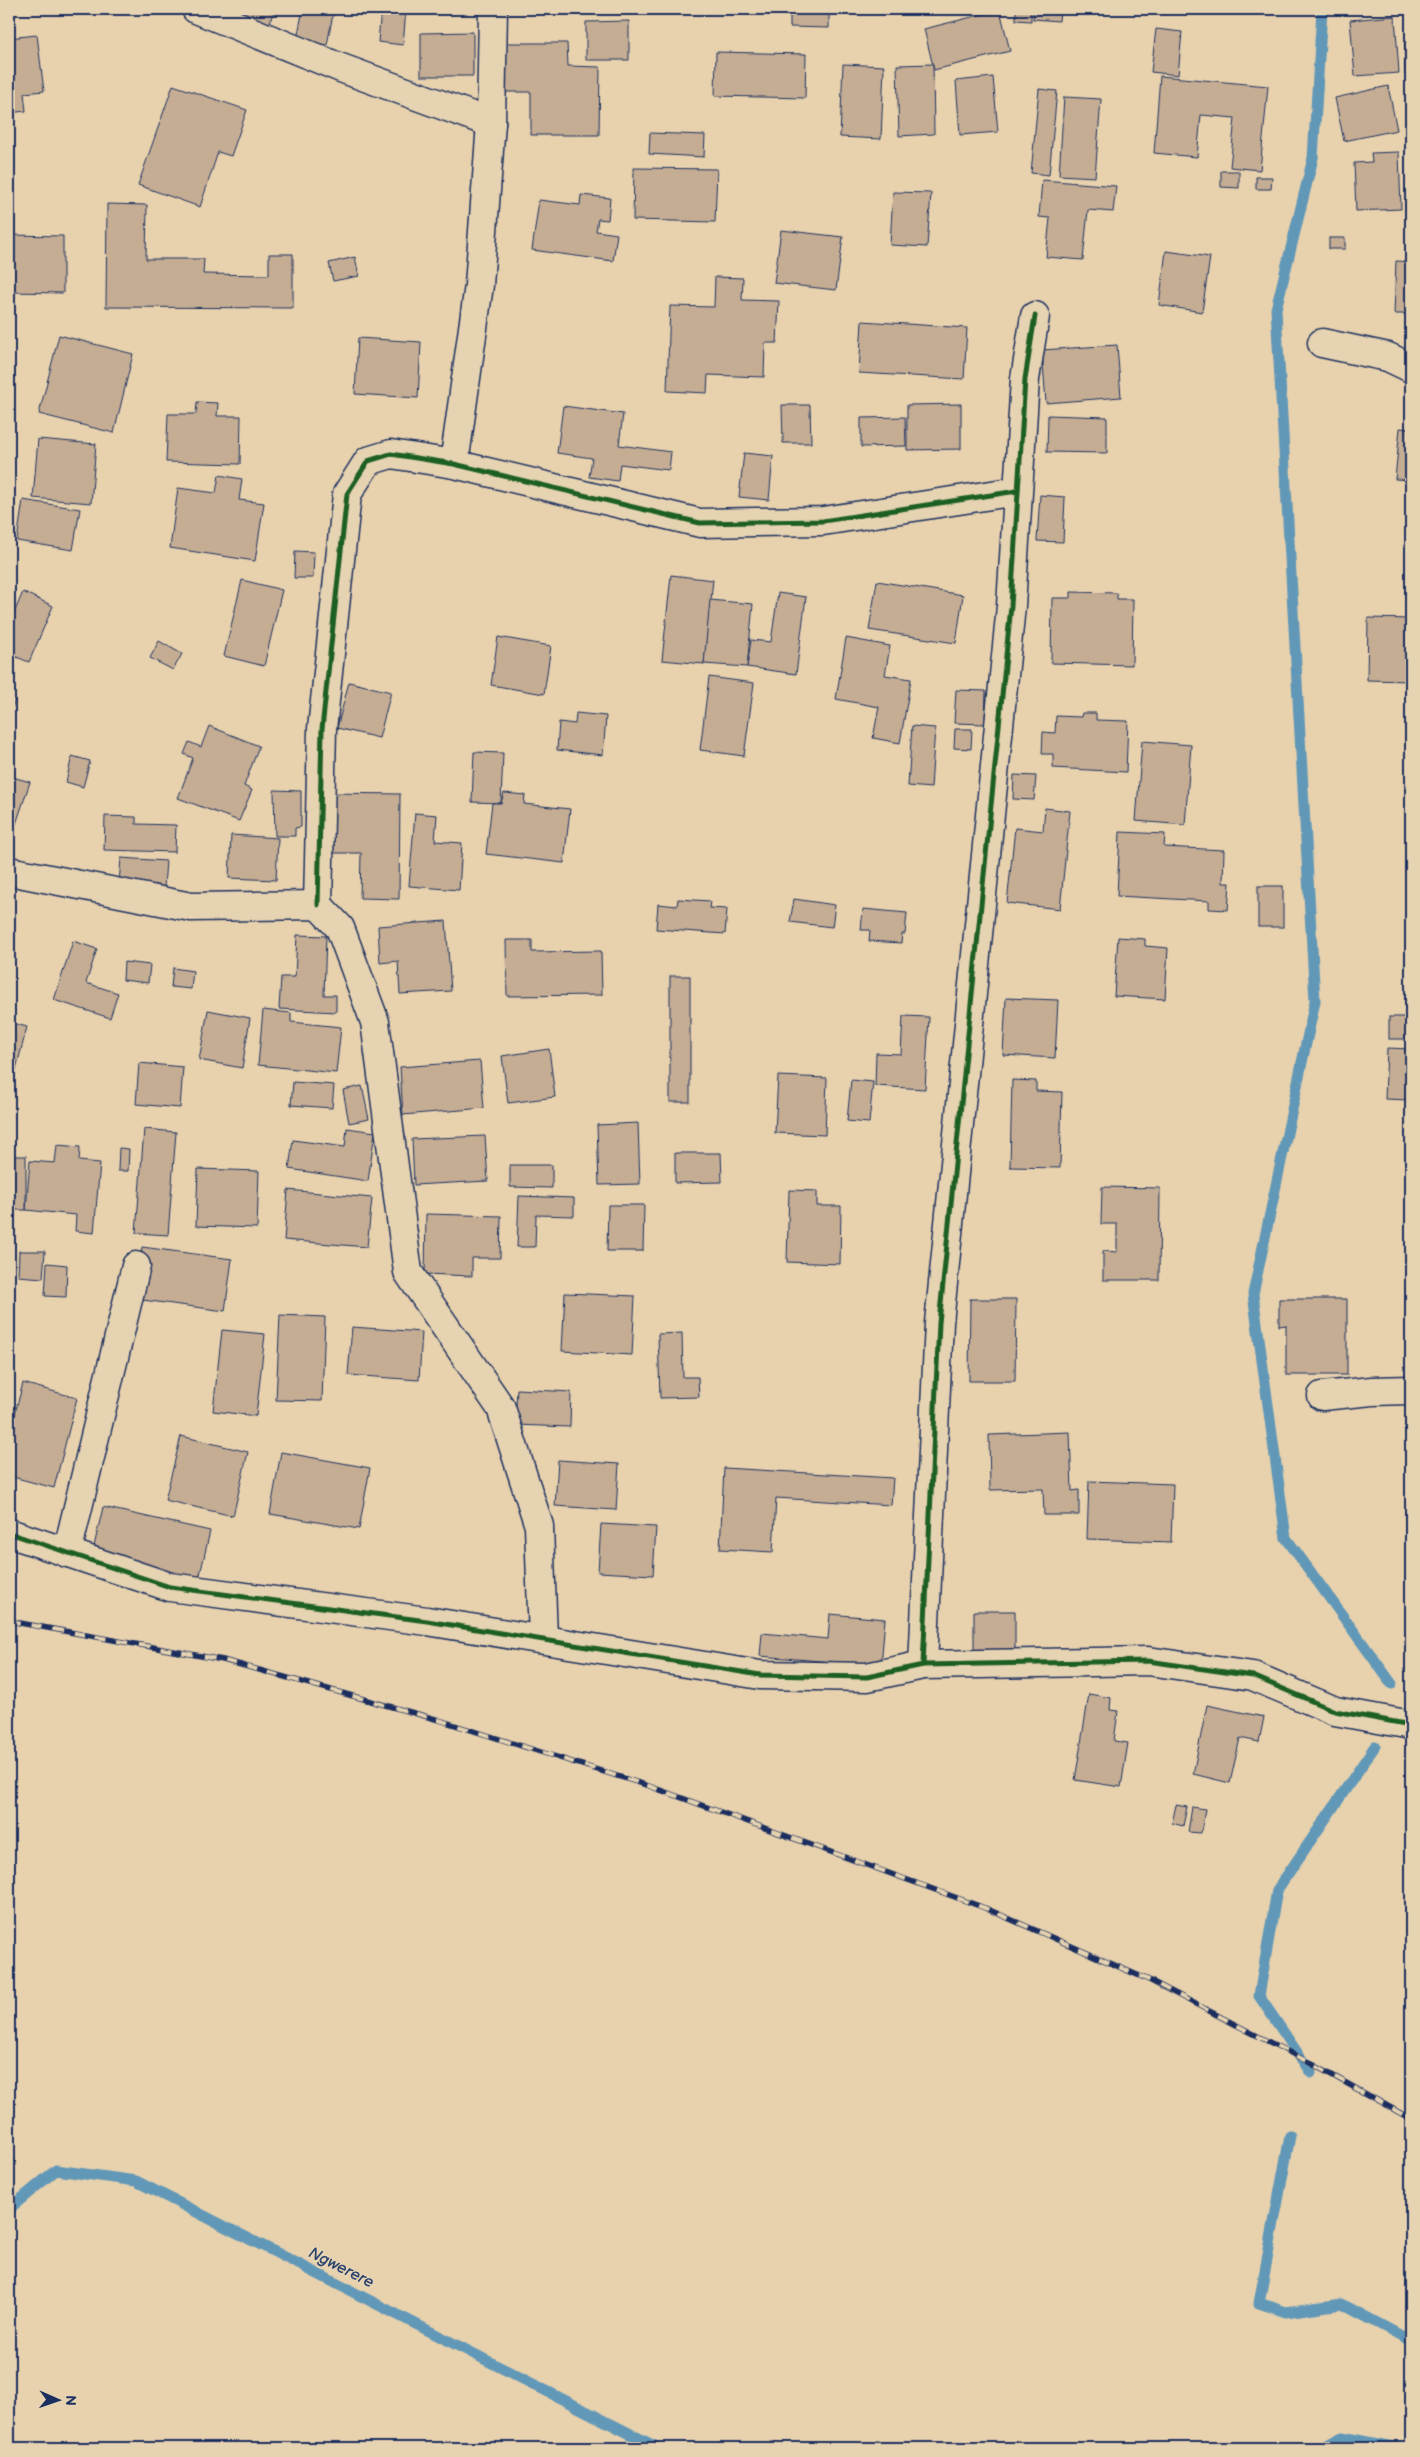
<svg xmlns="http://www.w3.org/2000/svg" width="1420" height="2457" viewBox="0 0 1420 2457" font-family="'Balsamiq Sans',sans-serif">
<rect width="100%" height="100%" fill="#e8d2ae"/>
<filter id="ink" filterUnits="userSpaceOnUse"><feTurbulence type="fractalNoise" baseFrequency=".02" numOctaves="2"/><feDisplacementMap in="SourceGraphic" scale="10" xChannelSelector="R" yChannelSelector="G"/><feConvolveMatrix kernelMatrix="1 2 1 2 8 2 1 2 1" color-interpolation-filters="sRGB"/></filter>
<g filter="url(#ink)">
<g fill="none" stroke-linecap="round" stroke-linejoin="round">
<g stroke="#6298b7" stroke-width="11">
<polyline points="1322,9 1313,158 1276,309 1315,1001 1253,1294 1286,1538 1392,1684"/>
<polyline points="1311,2073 1259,1996 1277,1890 1375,1746"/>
<polyline points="1290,2136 1259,2303 1286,2312 1342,2304 1411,2341"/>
<polyline points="9,2209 56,2170 136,2181 658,2448"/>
<polyline points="1321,2448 1342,2437 1398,2448"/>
</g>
</g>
<g fill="#c5ad94" stroke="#1b2f5e">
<polygon points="222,9 274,9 269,26"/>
<polygon points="303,9 334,9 327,45 297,39"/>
<polygon points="381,9 406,9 403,45 378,42"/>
<polygon points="790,9 829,9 829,28 790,27"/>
<polygon points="878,9 927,9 927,10 878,12"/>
<polygon points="1016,9 1031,9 1031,21 1016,20"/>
<polygon points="1034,9 1060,9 1059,21 1033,19"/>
<polygon points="1000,10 1010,51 934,70 924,29"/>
<polygon points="1395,16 1399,73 1355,76 1350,20"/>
<polygon points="629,21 629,60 586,60 586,22"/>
<polygon points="1156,29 1182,32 1178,75 1151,72"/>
<polygon points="473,32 473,76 421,76 421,33"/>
<polygon points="37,35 44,91 24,93 26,111 9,113 9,38"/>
<polygon points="501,43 567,43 568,66 600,67 599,135 531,135 531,92 501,92"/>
<rect x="1405" y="43" width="6" height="31"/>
<polygon points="716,52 806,54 805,98 715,96"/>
<polygon points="843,64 884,66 881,139 840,137"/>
<polygon points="933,64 934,134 899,136 897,65"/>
<polygon points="1160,76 1268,86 1260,170 1230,167 1235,118 1201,115 1197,157 1154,153"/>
<polygon points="993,77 998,132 960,135 956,81"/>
<polygon points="173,85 247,110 231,156 218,152 200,207 138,185"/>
<polygon points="1388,86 1397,130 1344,141 1335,98"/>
<polygon points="1039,89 1057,91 1049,175 1031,173"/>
<polygon points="1064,97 1101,99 1095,177 1059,175"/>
<polygon points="650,133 705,135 704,157 649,154"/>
<polygon points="1399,152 1401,209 1356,211 1354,163 1372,162 1371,153"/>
<polygon points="634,168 717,169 715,222 633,220"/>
<polygon points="1221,171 1239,171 1239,188 1221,187"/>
<polygon points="1256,177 1272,177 1271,189 1256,189"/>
<polygon points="1042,180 1116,186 1113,212 1088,210 1083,260 1046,257 1050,218 1039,217"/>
<polygon points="893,192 931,193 927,247 890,245"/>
<polygon points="581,195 610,198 608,220 598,219 596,231 617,234 613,261 532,250 539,200 580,205"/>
<polygon points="107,204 147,205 146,259 204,259 203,274 269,275 269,254 293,254 293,308 106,307"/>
<polygon points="781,230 843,237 836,290 774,283"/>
<polygon points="9,235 63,236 63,293 9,292"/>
<rect x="1329" y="238" width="16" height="11"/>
<polygon points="1166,251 1210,257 1202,312 1159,305"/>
<polygon points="355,257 359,276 333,281 329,263"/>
<polygon points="1396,261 1411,262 1411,314 1394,314"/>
<polygon points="715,277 743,278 742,300 779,301 777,343 765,343 764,377 708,375 707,393 667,391 670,306 714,307"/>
<polygon points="1410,320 1411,320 1411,355 1409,355"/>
<polygon points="862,321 967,328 964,379 859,373"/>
<polygon points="59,335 133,354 114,433 39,414"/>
<polygon points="358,338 421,342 418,398 355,394"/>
<polygon points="1117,345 1121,397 1046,403 1042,350"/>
<polygon points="197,402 218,403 217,416 241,416 240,464 166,462 168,414 196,414"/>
<polygon points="961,404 961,449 907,450 907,405"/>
<polygon points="782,405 810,405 811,443 783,443"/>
<polygon points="563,406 623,414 619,445 671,452 669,470 620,464 618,481 589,477 592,458 557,453"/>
<polygon points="1048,415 1107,417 1107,453 1047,452"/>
<polygon points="905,417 906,446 861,447 861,418"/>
<polygon points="1400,428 1411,429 1411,480 1395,479"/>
<polygon points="38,439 96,444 91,503 33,498"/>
<polygon points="744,453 773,456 769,500 739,497"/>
<polygon points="219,475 242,479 239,500 264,503 255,561 170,548 178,488 216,493"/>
<polygon points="1040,495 1065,497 1063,542 1037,541"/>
<polygon points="23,500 80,509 73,550 17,541"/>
<polygon points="295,551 314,552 313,578 294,578"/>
<polygon points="671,575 713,580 704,664 662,660"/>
<polygon points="242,580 282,590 264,666 224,656"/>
<polygon points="877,581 963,595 956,643 869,630"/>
<polygon points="23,592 53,606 29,662 9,654 9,625"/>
<polygon points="1071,592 1117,593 1117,599 1133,599 1132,665 1051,663 1052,598 1071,598"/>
<polygon points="778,593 806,597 796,674 747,667 751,640 771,642"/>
<polygon points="710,600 753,604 747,667 704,664"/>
<polygon points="1368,618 1411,619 1411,681 1367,680"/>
<polygon points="498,637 551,646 544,694 491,685"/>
<polygon points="846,638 890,646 885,675 911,679 900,743 873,738 879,707 836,699"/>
<polygon points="159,641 182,654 173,670 150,658"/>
<polygon points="709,677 754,683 744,756 700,750"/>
<polygon points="349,682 391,692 379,738 337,728"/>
<polygon points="956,690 986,691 985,724 954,723"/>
<polygon points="9,697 15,700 9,716"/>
<polygon points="576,713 606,716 603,755 557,750 559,722 575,724"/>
<polygon points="1082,713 1096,713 1096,720 1128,721 1126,772 1053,768 1053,754 1042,754 1043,732 1055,733 1056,716 1081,717"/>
<polygon points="209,726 259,746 244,786 252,790 239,821 178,798 193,758 184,754 189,742 201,747"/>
<polygon points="912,726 935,728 931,788 908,786"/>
<polygon points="955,729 972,729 971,749 954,748"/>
<polygon points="1142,741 1191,745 1185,825 1136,821"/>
<polygon points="474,752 503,753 501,803 472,802"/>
<polygon points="72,756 90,761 83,787 66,782"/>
<polygon points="1014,775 1036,776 1034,800 1013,799"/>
<polygon points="9,776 30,782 13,833 9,832"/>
<polygon points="274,790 301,791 301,827 295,828 295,836 275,836"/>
<polygon points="329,793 400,794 399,899 360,898 361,853 329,853"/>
<polygon points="504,793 525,795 524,804 570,809 564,863 486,854 492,803 501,803"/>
<polygon points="1045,808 1070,811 1060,909 1007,903 1015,828 1043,831"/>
<polygon points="415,813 437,815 435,841 462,843 459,890 409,886"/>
<polygon points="105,816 136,817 136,824 176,825 175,852 104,850"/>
<polygon points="1120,832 1165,834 1164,847 1224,850 1223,883 1230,883 1228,910 1209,909 1209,901 1117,896"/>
<polygon points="231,835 278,838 276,880 229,878"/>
<polygon points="121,858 166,861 164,887 119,884"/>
<rect x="1258" y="886" width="25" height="41"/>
<polygon points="678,899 710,901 709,908 727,909 725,934 656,929 658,904 677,906"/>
<polygon points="794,899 835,905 832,927 790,922"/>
<polygon points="863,909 907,913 905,934 902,934 901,943 869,941 870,930 861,930"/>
<polygon points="446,921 451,991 400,994 398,961 380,963 378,926"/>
<polygon points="297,935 326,936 324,995 336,995 336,1012 279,1009 281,977 295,977"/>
<polygon points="1118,937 1145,939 1145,946 1168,948 1165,999 1114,996"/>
<polygon points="506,940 532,940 532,952 601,951 602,995 507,996"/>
<polygon points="73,941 97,949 86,983 118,993 110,1018 54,1000"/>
<polygon points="124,962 150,965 148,983 123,980"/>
<polygon points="173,968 193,971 191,989 171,987"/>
<rect x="670" y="976" width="20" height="126"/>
<polygon points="1006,998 1058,1000 1055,1058 1003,1055"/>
<polygon points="208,1010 250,1018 242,1068 199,1060"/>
<polygon points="263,1010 291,1013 291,1022 341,1027 336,1073 258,1065"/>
<polygon points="903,1016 929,1017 925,1089 875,1086 876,1053 901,1054"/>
<rect x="1389" y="1017" width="22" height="22"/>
<polygon points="9,1022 27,1027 9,1096"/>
<polygon points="1387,1048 1411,1049 1411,1100 1385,1099"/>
<polygon points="549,1049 555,1097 508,1103 502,1056"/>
<polygon points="480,1061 484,1108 403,1115 400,1067"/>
<polygon points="139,1063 183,1067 180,1108 136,1104"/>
<polygon points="778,1076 827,1078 825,1135 775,1133"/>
<polygon points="851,1080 873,1082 869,1123 847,1121"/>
<polygon points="1012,1080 1036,1081 1036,1091 1062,1092 1060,1168 1010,1167"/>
<polygon points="293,1082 334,1085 332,1108 291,1105"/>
<polygon points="362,1086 369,1119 349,1123 343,1090"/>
<polygon points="638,1123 640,1184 599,1185 597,1125"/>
<polygon points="347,1128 375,1132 368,1181 289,1169 293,1140 345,1147"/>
<polygon points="144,1129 176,1132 168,1235 136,1233"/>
<polygon points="485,1136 488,1181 414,1185 412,1139"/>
<polygon points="57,1145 80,1147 79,1161 100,1163 94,1233 75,1231 76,1215 26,1210 30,1161 55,1163"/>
<polygon points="119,1148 129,1149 128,1171 118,1171"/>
<polygon points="675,1153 721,1153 722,1182 675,1183"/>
<rect x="9" y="1156" width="17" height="54"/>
<polygon points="510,1165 552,1165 552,1188 510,1187"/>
<polygon points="198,1169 259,1171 257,1228 196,1226"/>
<polygon points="1102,1187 1160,1188 1159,1280 1103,1280 1103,1251 1117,1252 1117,1224 1101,1224"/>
<polygon points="288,1190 372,1198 367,1247 284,1240"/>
<polygon points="789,1190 817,1191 817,1206 841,1206 840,1264 787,1262"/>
<polygon points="519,1196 574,1198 574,1216 536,1215 535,1247 517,1247"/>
<polygon points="608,1205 644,1205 643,1251 607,1251"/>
<polygon points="426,1214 501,1216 500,1258 472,1258 472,1276 425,1274"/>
<polygon points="142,1247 232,1259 225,1311 135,1299"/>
<polygon points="19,1251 45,1251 43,1278 18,1276"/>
<polygon points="47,1263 67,1265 66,1297 45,1296"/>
<polygon points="565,1293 635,1296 632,1355 562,1351"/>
<polygon points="970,1299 1016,1299 1015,1381 969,1381"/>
<polygon points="1279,1299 1347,1299 1347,1375 1286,1375 1286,1325 1279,1326"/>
<polygon points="280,1315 325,1317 322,1401 276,1400"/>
<polygon points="352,1327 422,1332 419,1380 348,1375"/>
<polygon points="222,1330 265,1334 256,1416 213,1411"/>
<polygon points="682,1333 683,1377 698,1377 699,1397 660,1398 658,1334"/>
<polygon points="23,1383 77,1398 54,1488 9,1476 9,1436"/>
<polygon points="517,1389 571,1392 570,1427 515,1425"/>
<polygon points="1070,1432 1072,1491 1079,1490 1079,1515 1044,1515 1043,1489 990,1490 989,1435"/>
<polygon points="181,1436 248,1452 233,1516 165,1500"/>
<polygon points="281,1452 370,1468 359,1529 270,1514"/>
<polygon points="558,1460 619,1464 616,1510 555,1506"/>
<polygon points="724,1468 893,1478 891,1505 776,1498 773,1552 720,1549"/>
<polygon points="1089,1481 1173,1484 1171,1542 1087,1539"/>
<polygon points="103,1507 210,1531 199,1579 92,1555"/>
<polygon points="601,1524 656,1527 653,1575 598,1572"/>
<polygon points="974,1611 1015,1611 1015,1654 974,1655"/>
<polygon points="830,1614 885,1619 881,1666 760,1656 762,1633 828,1639"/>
<polygon points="1089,1694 1111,1698 1110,1710 1118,1711 1114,1741 1128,1743 1121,1787 1075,1780"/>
<polygon points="1207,1705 1264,1717 1259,1742 1240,1738 1230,1783 1193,1774"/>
<polygon points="1176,1805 1187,1807 1183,1826 1172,1823"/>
<polygon points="1192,1807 1205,1809 1201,1833 1188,1832"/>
</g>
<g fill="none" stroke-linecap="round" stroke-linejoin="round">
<g stroke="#1b2f5e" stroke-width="31">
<g id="street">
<polyline points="196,9 341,68 491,123"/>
<polyline points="1322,343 1388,357 1411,368"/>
<polyline points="454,464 479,285 491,123 493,9"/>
<polyline points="9,871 191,907 318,905 340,928 375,1022 408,1272 501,1408 539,1526 543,1639"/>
<polyline points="318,905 322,729 347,494 368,461 391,454 454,464 700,523 823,521 1017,491"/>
<polyline points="1322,1396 1372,1391 1411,1390"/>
<polyline points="9,1533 170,1587 427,1621 760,1675 867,1677 923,1665 1148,1661 1253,1676 1335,1711 1411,1725"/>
<polyline points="67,1553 136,1266"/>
<polyline points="923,1665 939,1323 1011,606 1025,379 1035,316"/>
</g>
</g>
<use href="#street" stroke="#e6d3b1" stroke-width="28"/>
<g stroke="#1b2f5e" stroke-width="5.5">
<polyline id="rail" points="9,1621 223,1660 439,1720 649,1786 985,1908 1151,1981 1312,2064 1411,2119"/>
</g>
<use href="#rail" stroke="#e6d3b1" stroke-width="4" stroke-dasharray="11" stroke-linecap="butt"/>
<g stroke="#e6d3b1" stroke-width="8">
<g id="cycleway">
<polyline points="318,905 322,729 347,494 368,461 391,454 454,464 700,523 823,521 1017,491"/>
<polyline points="9,1533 170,1587 427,1621 760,1675 867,1677 923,1665 1148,1661 1253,1676 1335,1711 1411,1725"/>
<polyline points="923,1665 939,1323 1011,606 1025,379 1035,316"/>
</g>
</g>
<use href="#cycleway" stroke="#1b5e20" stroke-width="5"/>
</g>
</g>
<g text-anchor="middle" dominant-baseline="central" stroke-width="4.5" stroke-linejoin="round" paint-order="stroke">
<g font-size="16" font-style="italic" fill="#27406d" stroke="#e6d3b1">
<text transform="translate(341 2268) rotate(27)">Ngwerere</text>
</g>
</g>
<rect width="1420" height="2457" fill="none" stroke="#e6d3b1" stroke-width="30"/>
<rect x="15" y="15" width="1390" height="2427" fill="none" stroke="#1b2f5e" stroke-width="2" filter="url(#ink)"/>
<g transform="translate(58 2400) rotate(92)" stroke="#e6d3b1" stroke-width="4" paint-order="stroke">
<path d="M0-4L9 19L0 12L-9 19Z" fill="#1b2f5e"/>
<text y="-8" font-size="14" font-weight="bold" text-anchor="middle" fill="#1b2f5e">N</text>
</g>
</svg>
